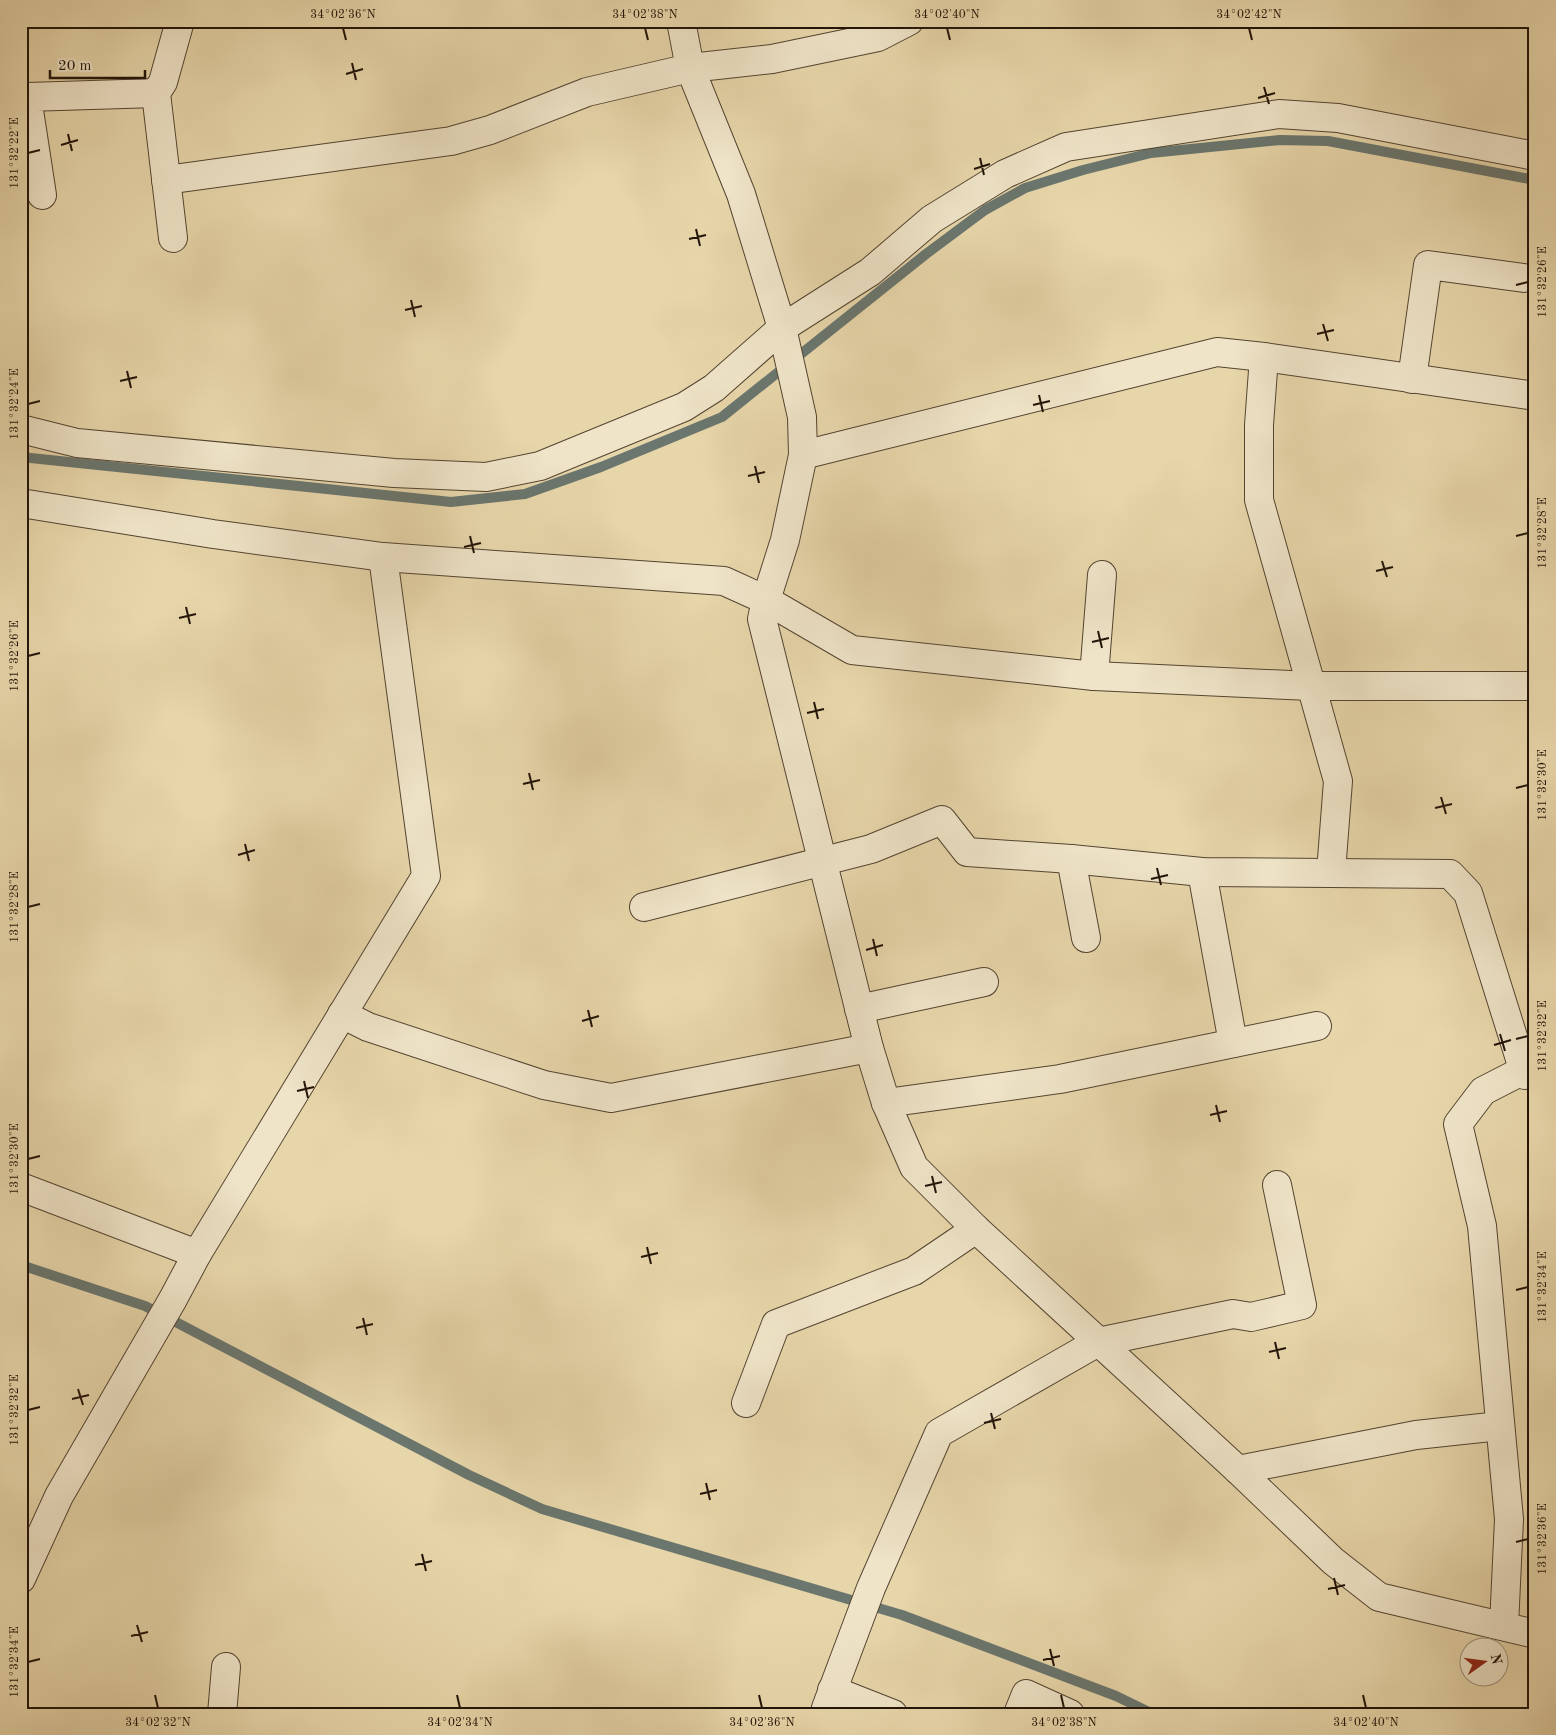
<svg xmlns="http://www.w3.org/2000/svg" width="1556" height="1735" viewBox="0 0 1556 1735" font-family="'Old Standard TT',serif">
<rect width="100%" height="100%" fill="#e7d6aa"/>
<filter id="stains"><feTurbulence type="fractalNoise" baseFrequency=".004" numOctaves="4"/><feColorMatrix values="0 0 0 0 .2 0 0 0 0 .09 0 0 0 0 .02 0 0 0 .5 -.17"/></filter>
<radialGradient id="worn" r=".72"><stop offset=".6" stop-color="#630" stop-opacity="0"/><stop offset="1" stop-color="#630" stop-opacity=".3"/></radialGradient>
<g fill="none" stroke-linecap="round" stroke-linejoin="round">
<g stroke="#6a766e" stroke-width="10">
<polyline points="21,457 451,502 525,494 601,467 722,417 926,254 985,210 1025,188 1083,170 1151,153 1280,140 1328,141 1535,180"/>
<polyline points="21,1265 145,1306 469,1475 542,1509 902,1615 1116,1696 1153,1714"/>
</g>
<g stroke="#534431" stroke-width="30">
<g id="minor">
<polyline points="681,21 690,68 741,194 782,328 802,417 803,455 785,540 766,600 762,619 869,1048 886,1103 914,1167 976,1229 1238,1470 1333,1561 1379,1597 1535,1634"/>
<polyline points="166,180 451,141 490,130 587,92 690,68 772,59 878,37 909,21"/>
<polyline points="42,195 27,97 156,93"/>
<polyline points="173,238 156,93 163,82 180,21"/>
<polyline points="1264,357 1259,425 1259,500 1338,781 1331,872"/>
<polyline points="1412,379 1428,265 1524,278"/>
<polyline points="21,429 77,443 394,473 486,477 540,466 684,407 714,388 782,328 870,272 932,219 1005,174 1066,147 1279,114 1338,118 1535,156"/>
<polyline points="803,455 1217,352 1264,357 1535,396"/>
<polyline points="21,503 213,534 383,557 724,581 766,600 852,650 1094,676 1311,686 1535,686"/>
<polyline points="1094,676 1102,575"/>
<polyline points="1071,859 1086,938"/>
<polyline points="1202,872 1233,1043"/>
<polyline points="644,907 871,849 942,820 967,852 1071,859 1202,872 1450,874 1468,893 1525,1075"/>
<polyline points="859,1009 984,982"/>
<polyline points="342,1014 368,1027 544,1085 611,1098 869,1048"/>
<polyline points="886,1103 1060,1079 1317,1026"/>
<polyline points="21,1187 197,1254"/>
<polyline points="746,1403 776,1324 914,1271 976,1229"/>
<polyline points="1238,1470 1416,1435 1500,1426"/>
<polyline points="21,1579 59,1496 173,1299 197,1254 426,876 383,557"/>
<polyline points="1504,1626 1509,1519 1482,1226 1458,1124 1483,1091 1524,1070 1535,1068"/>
<polyline points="832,1690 893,1714"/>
<polyline points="222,1714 226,1667"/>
<polyline points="830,1714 826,1708 871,1588 939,1433 1098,1342 1233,1314 1251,1317 1302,1305 1277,1185"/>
<polyline points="1018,1714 1026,1694 1070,1714"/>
</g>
</g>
<use href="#minor" stroke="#efe4c8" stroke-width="28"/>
</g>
<path fill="none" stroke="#221409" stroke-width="2" d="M 343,28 L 346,40M 645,28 L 648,40M 947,28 L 950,40M 1249,28 L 1252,40M 352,63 L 356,80M 346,74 L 363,69M 1264,87 L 1269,104M 1258,98 L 1275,93M 68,134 L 72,151M 61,145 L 78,140M 28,153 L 40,150M 980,158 L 984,175M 974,169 L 990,164M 696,229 L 700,246M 689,239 L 706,235M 1516,285 L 1528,282M 411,300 L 415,317M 405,310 L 422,306M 1323,324 L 1328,341M 1317,334 L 1334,330M 127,371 L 131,388M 120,381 L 137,377M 1039,395 L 1043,412M 28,404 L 40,401M 1033,405 L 1050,401M 755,466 L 759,483M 748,476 L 765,472M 470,536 L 474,553M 1516,536 L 1528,533M 464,547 L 481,543M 1382,561 L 1387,577M 1376,571 L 1393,567M 186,607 L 190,624M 179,618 L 196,614M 1098,631 L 1102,648M 1092,642 L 1109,638M 28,656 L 40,653M 814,702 L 818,719M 807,713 L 824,709M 529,773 L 533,790M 523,784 L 540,780M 1516,788 L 1528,785M 1441,797 L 1446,814M 1435,808 L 1452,804M 245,844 L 249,861M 238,855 L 255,850M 1157,868 L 1161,885M 1151,879 L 1168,875M 28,907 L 40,904M 873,939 L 877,956M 866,950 L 883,945M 588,1010 L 592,1027M 582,1021 L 599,1016M 1500,1034 L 1505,1051M 1516,1039 L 1528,1036M 1494,1045 L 1511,1040M 304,1081 L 308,1098M 297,1091 L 314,1087M 1216,1105 L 1220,1122M 1210,1115 L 1227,1111M 28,1159 L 40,1156M 932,1176 L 936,1193M 925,1186 L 942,1182M 647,1247 L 651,1264M 641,1257 L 658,1253M 1516,1290 L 1528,1287M 363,1318 L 367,1335M 356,1328 L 373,1324M 1275,1342 L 1279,1359M 1269,1352 L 1286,1348M 78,1389 L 83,1405M 72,1399 L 89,1395M 28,1410 L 40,1407M 991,1413 L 995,1429M 984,1423 L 1001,1419M 706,1483 L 710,1500M 700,1494 L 717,1490M 1516,1542 L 1528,1539M 422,1554 L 426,1571M 415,1565 L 432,1561M 1334,1578 L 1338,1595M 1328,1589 L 1345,1585M 137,1625 L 142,1642M 131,1636 L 148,1632M 1050,1649 L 1054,1666M 1043,1660 L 1060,1656M 28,1662 L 40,1659M 155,1695 L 158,1708M 457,1695 L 460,1708M 759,1695 L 762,1708M 1061,1695 L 1064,1708M 1363,1695 L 1366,1708"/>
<rect width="1556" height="1735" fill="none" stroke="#e7d6aa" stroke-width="55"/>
<g transform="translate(1484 1662) rotate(76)"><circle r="24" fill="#efe4c8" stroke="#9d917c"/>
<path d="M0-4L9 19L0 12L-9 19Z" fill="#8f2418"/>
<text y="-8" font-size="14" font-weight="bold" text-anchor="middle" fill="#221409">N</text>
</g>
<path d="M50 70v8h95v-8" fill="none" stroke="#221409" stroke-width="2.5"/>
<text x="58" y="70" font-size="15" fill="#221409" stroke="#efe4c8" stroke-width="4" paint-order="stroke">20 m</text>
<rect x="28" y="28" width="1500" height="1680" fill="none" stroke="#221409" stroke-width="2"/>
<g font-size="12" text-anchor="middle" fill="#221409">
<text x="343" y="18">34°02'36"N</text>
<text x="645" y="18">34°02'38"N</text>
<text x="947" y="18">34°02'40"N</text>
<text x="1249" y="18">34°02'42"N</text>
<text transform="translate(14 153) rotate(-90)" y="4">131°32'22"E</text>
<text transform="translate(1542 282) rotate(-90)" y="4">131°32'26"E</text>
<text transform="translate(14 404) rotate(-90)" y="4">131°32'24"E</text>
<text transform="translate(1542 533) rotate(-90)" y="4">131°32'28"E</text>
<text transform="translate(14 656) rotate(-90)" y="4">131°32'26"E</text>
<text transform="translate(1542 785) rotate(-90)" y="4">131°32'30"E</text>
<text transform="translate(14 907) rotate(-90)" y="4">131°32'28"E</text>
<text transform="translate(1542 1036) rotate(-90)" y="4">131°32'32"E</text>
<text transform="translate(14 1159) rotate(-90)" y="4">131°32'30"E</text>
<text transform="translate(1542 1287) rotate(-90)" y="4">131°32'34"E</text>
<text transform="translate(14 1410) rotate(-90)" y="4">131°32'32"E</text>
<text transform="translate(1542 1539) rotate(-90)" y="4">131°32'36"E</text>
<text transform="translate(14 1662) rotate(-90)" y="4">131°32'34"E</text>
<text x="158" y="1726">34°02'32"N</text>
<text x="460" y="1726">34°02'34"N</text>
<text x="762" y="1726">34°02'36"N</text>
<text x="1064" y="1726">34°02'38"N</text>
<text x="1366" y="1726">34°02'40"N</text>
</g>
<rect width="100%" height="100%" filter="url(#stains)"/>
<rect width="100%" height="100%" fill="url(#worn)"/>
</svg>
